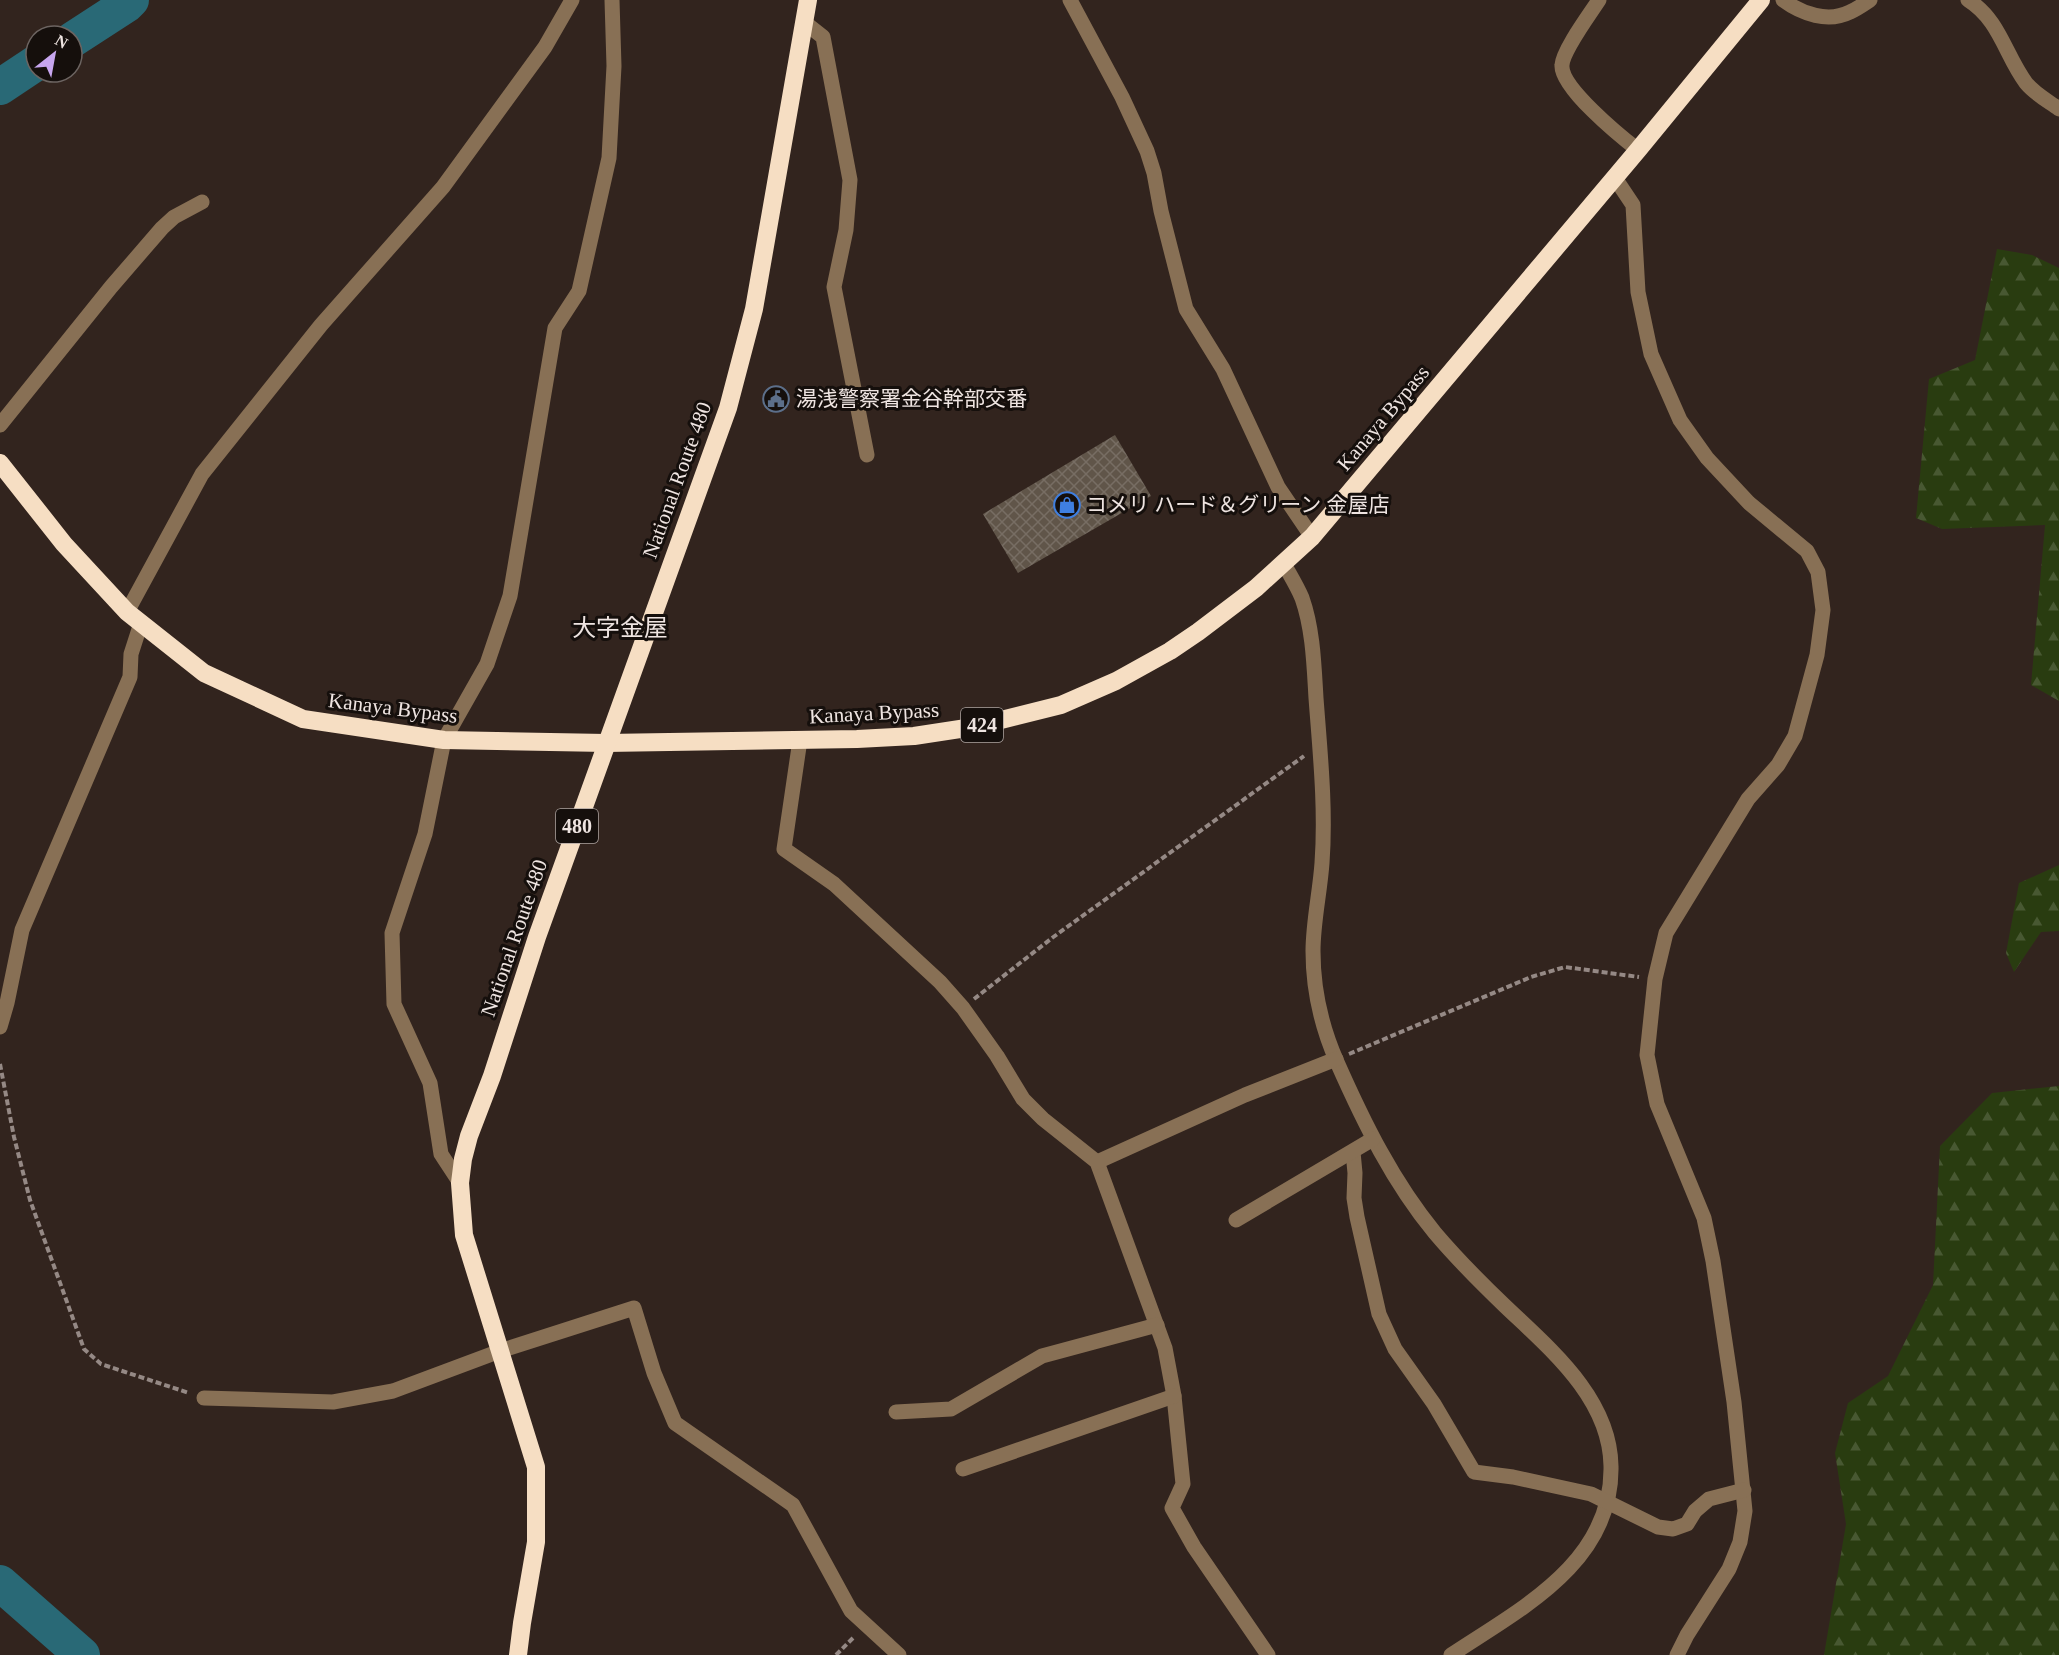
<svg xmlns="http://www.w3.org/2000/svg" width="2059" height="1655" viewBox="0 0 2059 1655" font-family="'Times New Roman','Noto Sans JP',serif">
<defs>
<pattern id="forest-firs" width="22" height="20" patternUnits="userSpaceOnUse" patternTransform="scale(1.5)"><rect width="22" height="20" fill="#293c10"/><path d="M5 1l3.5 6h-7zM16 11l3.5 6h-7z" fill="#485832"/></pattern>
<pattern id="building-cross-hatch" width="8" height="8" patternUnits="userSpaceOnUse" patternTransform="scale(1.5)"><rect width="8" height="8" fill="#605549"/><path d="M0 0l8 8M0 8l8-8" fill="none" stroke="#776d63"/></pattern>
</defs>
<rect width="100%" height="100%" fill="#32241e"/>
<g fill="url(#forest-firs)">
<polygon points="1997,249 2032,255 2059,268 2059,701 2031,685 2045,525 1942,529 1916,518 1929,379 1975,360"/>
<polygon points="2059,865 2059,931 2041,932 2014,972 2006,953 2019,883"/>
<polygon points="2059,1086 2059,1655 1824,1655 1846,1524 1835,1453 1848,1403 1888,1376 1933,1285 1940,1146 1992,1093"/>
</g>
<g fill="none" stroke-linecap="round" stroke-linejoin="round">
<g stroke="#296976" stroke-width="36">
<polyline points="72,40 126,5 131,0"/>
<polyline points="0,87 36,63"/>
<polyline points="0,1583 82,1655"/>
</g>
</g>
<polygon fill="url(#building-cross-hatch)" points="1115,435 1151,496 1018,573 983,514"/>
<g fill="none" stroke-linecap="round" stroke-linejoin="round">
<g stroke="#958985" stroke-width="4" stroke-dasharray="6 3" stroke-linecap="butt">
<polyline points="974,999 1052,938 1304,756"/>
<polyline points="1349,1054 1531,977 1565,967 1639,977"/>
<polyline points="0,1064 14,1137 30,1200 84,1349 101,1364 189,1393"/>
<polyline points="836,1655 855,1636"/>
</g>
<g stroke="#887055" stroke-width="15">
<polyline points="1070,0 1122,97 1147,151 1154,173 1161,211 1186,309 1223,369 1278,487 1312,537"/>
<path d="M 1599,0 C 1590,14 1563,50 1562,65 C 1560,87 1620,136 1638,150"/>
<path d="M 1783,0 C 1802,14 1828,23 1850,12 C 1857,9 1864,4 1870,0"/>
<path d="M 1968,0 C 2000,20 2005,55 2026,83 C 2035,94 2048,101 2059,109"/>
<polyline points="804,22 823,37 850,180 846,230 834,287 867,455"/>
<polyline points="1615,178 1633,205 1638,292 1651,354 1680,420 1707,458 1749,503 1807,551 1818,572 1823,610 1817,655 1795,736 1778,765 1748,799 1666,933 1655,979 1647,1055 1657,1104 1704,1218 1713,1261 1734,1402 1745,1511 1740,1542 1729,1569 1687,1635 1677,1655"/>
<polyline points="0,425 111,287 162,228 174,217 202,202"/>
<path d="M 1284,564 C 1290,575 1297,586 1302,598 C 1313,629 1314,665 1316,698 C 1320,752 1326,808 1322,863 C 1320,892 1313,922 1313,951 C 1313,990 1322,1028 1337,1062 C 1364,1123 1393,1182 1435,1233 C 1457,1259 1481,1283 1505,1306 C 1550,1349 1610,1398 1611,1466 C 1613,1563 1520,1609 1451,1655"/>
<polyline points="127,612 202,474 321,325 443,187 545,47 572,0"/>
<polyline points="800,740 784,849 834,884 940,982 963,1008 997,1056 1023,1099 1043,1119 1097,1162 1165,1348 1174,1396 1183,1484 1172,1508 1194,1547 1268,1655"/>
<polyline points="0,1027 7,1003 22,930 130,677 131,654 141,623"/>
<polyline points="1353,1152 1355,1173 1354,1198 1357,1217 1379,1314 1395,1349 1434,1404 1474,1472 1513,1477 1591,1494 1658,1527 1673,1529 1687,1524 1695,1511 1709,1499 1744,1490"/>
<polyline points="1097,1162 1245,1095 1336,1059"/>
<polyline points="460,1183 441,1154 430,1083 394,1004 392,933 425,834 444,740 487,664 510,596 555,328 579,291 609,158 614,66 612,0"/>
<polyline points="1236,1220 1373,1139"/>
<polyline points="204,1398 333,1402 393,1391 500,1351 634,1308 654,1373 675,1423 793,1505 851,1611 899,1655"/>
<polyline points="896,1412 951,1409 1042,1356 1157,1325"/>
<polyline points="963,1469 1174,1396"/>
</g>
<g stroke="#f6dec3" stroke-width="18">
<polyline points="0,463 64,544 127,612 204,673 303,719 444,740 606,743 857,739 914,736 973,727 1061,705 1116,681 1170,651 1198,632 1256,588 1312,537 1638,150 1761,0"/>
<polyline points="518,1655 522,1623 536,1542 536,1467 464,1235 460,1183 463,1159 469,1136 492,1076 537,937 728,408 754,309 808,0"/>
</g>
</g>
<defs>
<g id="civic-ring" transform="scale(1.35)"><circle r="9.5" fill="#150f0c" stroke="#5c6f8a" stroke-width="1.5"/><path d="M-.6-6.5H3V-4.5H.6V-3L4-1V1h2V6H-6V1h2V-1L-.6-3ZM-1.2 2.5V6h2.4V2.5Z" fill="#5c6f8a"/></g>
<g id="shop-ring" transform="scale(1.35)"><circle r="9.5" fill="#150f0c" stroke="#3f7fe0" stroke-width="1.5"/><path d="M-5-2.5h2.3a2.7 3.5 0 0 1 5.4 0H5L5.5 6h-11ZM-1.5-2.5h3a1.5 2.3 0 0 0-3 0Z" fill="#3f7fe0"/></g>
</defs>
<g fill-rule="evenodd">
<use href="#civic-ring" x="776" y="399"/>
<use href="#shop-ring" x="1067" y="505"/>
</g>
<g text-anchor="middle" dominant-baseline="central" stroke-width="6" stroke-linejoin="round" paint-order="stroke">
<g fill="#150f0c" stroke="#ada4a1" stroke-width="1.5">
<rect x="961" y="708" width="42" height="34" rx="4.5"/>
<rect x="556" y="809" width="42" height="34" rx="4.5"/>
</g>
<g font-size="20" font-weight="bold" fill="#eee4e1">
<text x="982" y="725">424</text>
<text x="577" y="826">480</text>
</g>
<g font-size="21" fill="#eee4e1" stroke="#150f0c" text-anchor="start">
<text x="796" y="399">湯浅警察署金谷幹部交番</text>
<text x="1086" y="505">コメリ ハード＆グリーン 金屋店</text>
</g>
<g font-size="21" fill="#eee4e1" stroke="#150f0c">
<text transform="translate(1383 418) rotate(-50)">Kanaya Bypass</text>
<text transform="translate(677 480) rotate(-70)">National Route 480</text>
<text transform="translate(393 708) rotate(7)">Kanaya Bypass</text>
<text transform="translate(874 713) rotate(-3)">Kanaya Bypass</text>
<text transform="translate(514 938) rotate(-71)">National Route 480</text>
</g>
<g font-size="24" fill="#eee4e1" stroke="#150f0c">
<text x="620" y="628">大字金屋</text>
</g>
</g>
<g transform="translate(54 54) rotate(31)"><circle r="28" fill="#150f0c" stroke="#6c6461" stroke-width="1.5"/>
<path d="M0-4.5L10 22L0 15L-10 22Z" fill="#c7a6ef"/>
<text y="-9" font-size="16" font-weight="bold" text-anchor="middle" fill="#eee4e1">N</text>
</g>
</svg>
